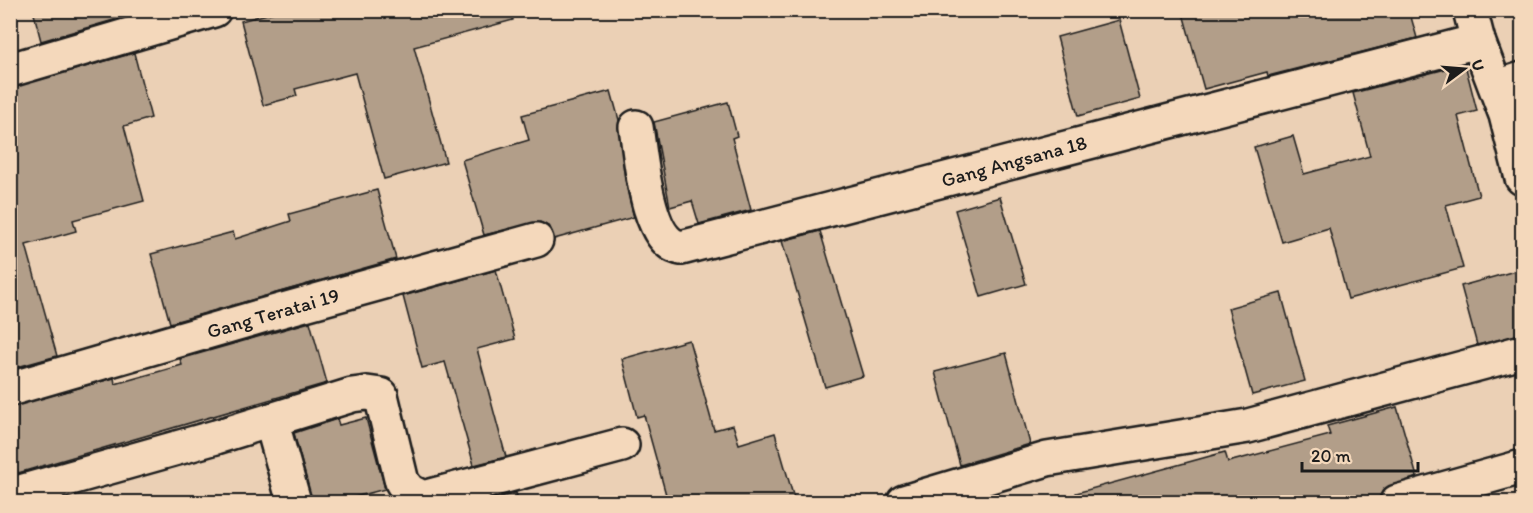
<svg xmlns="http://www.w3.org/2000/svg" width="1533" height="513" viewBox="0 0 1533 513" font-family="Itim,sans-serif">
<rect width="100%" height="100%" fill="#ebd0b5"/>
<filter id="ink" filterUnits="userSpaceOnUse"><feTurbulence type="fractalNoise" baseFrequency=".0167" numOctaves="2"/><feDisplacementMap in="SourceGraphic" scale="12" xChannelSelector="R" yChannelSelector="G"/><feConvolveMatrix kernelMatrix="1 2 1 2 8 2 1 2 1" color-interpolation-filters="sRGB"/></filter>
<g filter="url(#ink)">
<g fill="#b29e89" stroke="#1c1c1c" stroke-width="1.5">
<polygon points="33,10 123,10 124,17 41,41"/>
<polygon points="282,10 512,10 513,20 414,47 446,162 384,179 355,73 295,89 297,96 263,105 241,21"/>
<polygon points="1182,10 1409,10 1417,38 1268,76 1267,72 1204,89"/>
<polygon points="1119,20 1140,99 1078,116 1057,37"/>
<polygon points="134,53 151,118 124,126 144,201 73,220 76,231 26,245 57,356 10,369 10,88"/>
<polygon points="1465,64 1477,111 1458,116 1479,196 1446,205 1463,268 1348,299 1329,228 1282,242 1254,147 1293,136 1304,174 1370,156 1353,93"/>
<polygon points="611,91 619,120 625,180 634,217 554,239 550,227 540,222 484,235 462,160 529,140 522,115"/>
<polygon points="728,102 737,136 732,138 751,210 699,224 692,201 670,207 654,122"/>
<polygon points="377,190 396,259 170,323 151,254 233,232 235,239 291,221 289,214"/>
<polygon points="1000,197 1026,284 981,297 955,210"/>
<polygon points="820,231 863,376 825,387 782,241"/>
<polygon points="496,270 515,339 477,349 506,457 474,465 445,362 422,368 403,296"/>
<polygon points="1515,271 1522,298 1522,334 1477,345 1461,286"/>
<polygon points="1281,293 1305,381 1252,395 1228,308"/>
<polygon points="310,322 327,383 18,473 10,447 10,407 114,378 115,384 182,365 180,359"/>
<polygon points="689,340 714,430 733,425 739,444 775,433 795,502 668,502 644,415 637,417 622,359"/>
<polygon points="1006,353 1030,444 960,465 935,372"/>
<polygon points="1397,407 1417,477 1384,489 1379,502 1077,502 1076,493 1225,452 1228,462 1330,435 1327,426"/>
<polygon points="366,418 385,489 336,502 312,502 294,433 337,419 339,425"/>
<polygon points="516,493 519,502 484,502 484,501"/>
</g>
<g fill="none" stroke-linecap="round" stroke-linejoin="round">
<g stroke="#1c1c1c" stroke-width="38">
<g id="street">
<polyline points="1470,10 1478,41 1506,115 1522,178"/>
<polyline points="10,70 214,10"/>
<polyline points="1497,87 1522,79"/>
<path d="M 636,127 C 641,157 646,242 681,248 L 1478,41"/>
<polyline points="10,389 265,315 536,240"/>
<polyline points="271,420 294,502"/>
<polyline points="10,495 216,437 352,395 367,393 381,395 402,482 409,491 423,498 622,445"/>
<polyline points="904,502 1047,459 1248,426 1522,352"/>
<polyline points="1397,502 1522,467"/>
</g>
</g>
<use href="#street" stroke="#f4d8bb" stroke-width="33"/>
</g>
</g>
<g text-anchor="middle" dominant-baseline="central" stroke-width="4.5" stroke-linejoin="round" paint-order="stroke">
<g font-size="20" fill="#1c1c1c" stroke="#f4d8bb">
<text transform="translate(1014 161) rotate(-15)">Gang Angsana 18</text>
<text transform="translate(273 313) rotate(-16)">Gang Teratai 19</text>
</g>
</g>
<rect width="1533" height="513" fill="none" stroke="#f4d8bb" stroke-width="36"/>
<rect x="18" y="18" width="1497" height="477" fill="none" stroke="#1c1c1c" stroke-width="2" filter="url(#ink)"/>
<g transform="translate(1464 69) rotate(74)" stroke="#f4d8bb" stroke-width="4.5" paint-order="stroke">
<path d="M0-4.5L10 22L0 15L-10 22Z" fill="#1c1c1c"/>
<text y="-9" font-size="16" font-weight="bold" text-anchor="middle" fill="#1c1c1c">U</text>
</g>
<path d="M1302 462v9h116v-9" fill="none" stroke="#1c1c1c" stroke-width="3"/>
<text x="1311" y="462" font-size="18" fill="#1c1c1c" stroke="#f4d8bb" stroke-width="4.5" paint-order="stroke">20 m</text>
</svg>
